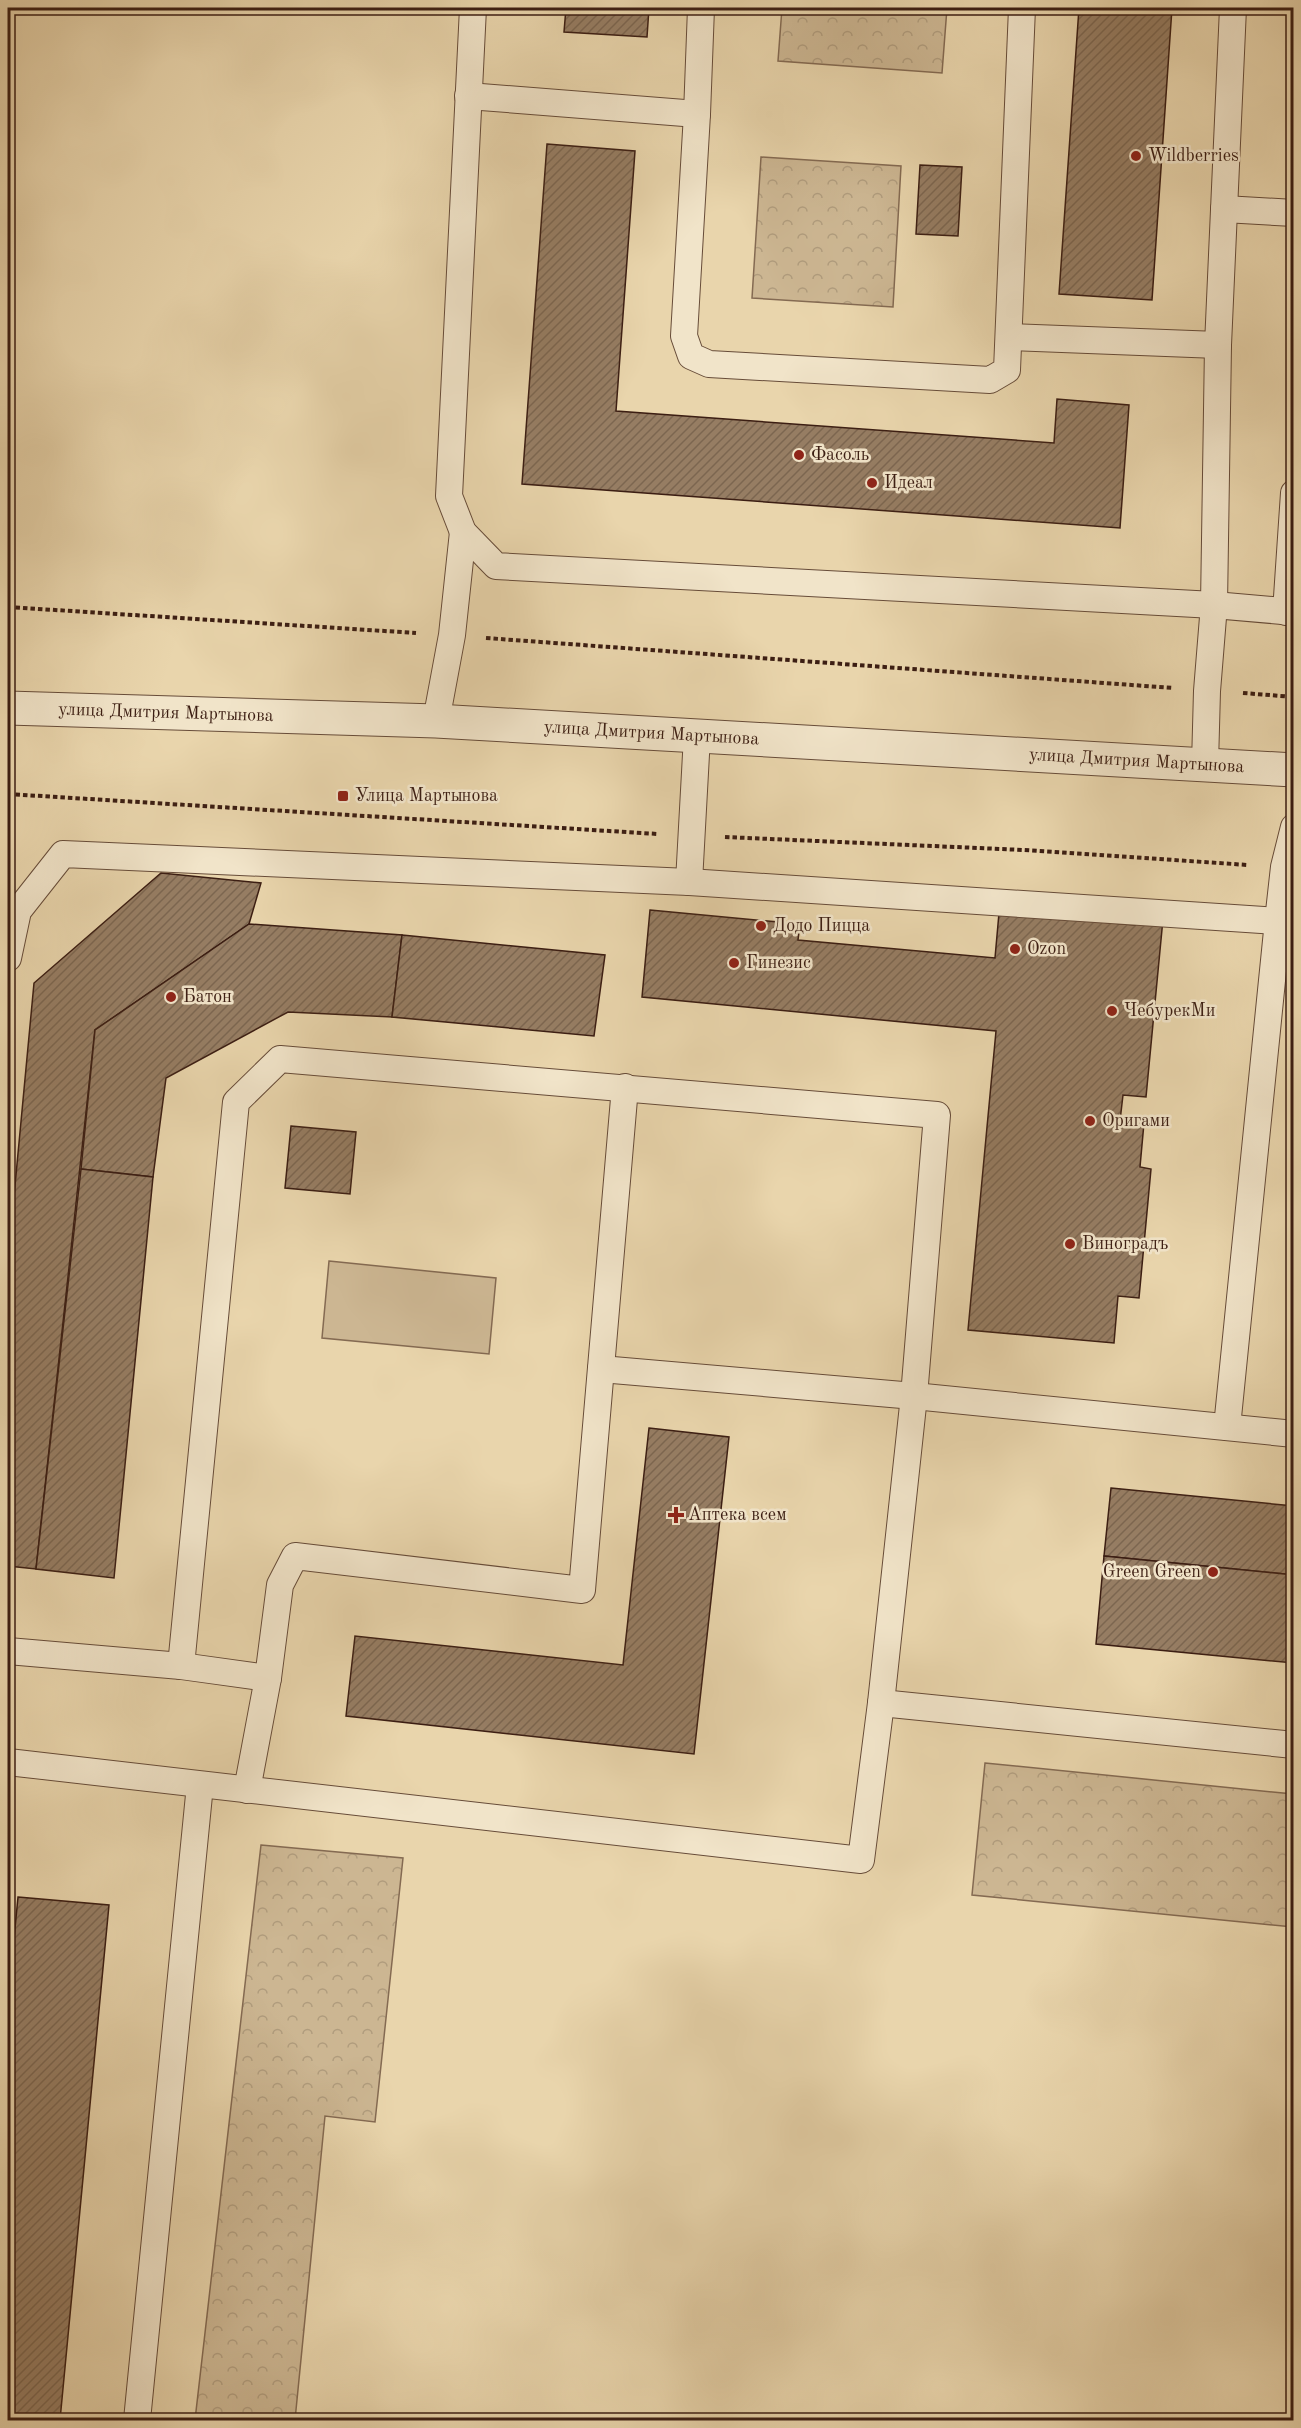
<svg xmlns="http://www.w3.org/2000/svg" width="1301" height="2428" viewBox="0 0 1301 2428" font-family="'Old Standard TT',serif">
<defs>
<pattern id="forest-crowns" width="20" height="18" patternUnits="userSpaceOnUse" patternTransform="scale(1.5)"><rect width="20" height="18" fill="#ccb692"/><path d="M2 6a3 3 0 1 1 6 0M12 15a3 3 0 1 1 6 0" fill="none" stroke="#b09c7d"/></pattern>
<pattern id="building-hatch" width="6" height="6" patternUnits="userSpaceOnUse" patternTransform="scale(1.5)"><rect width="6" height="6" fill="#967d63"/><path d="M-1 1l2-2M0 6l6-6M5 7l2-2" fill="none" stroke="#7c6650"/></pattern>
</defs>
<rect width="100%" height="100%" fill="#e9d5ac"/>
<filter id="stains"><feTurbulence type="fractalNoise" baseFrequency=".00333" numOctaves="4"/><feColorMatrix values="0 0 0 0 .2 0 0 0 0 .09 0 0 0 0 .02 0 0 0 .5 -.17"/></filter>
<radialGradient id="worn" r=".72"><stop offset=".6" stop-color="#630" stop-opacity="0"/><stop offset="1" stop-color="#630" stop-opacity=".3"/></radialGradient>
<polygon fill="#ccb692" stroke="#846a52" stroke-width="1.5" points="329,1261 496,1278 489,1354 322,1338"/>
<g fill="url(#forest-crowns)" stroke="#846a52" stroke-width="1.5">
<polygon points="782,8 947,8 942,73 778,61"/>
<polygon points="761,157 901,166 893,307 752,298"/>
<polygon points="985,1763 1293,1794 1293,1927 972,1895"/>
<polygon points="261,1845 403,1858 375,2122 325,2116 295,2420 195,2420"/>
</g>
<g fill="url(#building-hatch)" stroke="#3c1e13" stroke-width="1.5">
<polygon points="566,8 649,8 647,37 564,32"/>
<polygon points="1079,8 1172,8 1152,300 1059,294"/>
<polygon points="547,144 635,151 616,411 1054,443 1057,399 1129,405 1120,528 522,484"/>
<polygon points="920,165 962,167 958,236 916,234"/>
<polygon points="161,873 261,883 249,924 95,1030 36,1569 8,1566 8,1260 34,983"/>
<polygon points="650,910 800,924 798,940 995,958 999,913 1135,925 1136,916 1163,919 1146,1097 1123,1095 1120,1121 1144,1123 1140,1167 1151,1169 1139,1298 1118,1296 1114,1343 968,1330 996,1031 642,997"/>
<polygon points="249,924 402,935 392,1017 288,1012 166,1078 153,1177 81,1169 95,1030"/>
<polygon points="402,935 605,955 594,1036 392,1017"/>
<polygon points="291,1126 356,1132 350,1194 285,1188"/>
<polygon points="81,1169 153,1177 114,1578 36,1569"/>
<polygon points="649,1428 729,1437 694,1754 346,1716 355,1636 623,1665"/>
<polygon points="1111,1488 1294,1506 1294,1575 1104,1556"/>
<polygon points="1104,1556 1294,1575 1294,1663 1096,1644"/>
<polygon points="18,1897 109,1905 60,2420 8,2420 8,2001"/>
</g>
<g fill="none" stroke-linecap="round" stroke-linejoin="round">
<g stroke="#674c39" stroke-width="28">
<g id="service">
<polyline points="473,8 449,496 463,532 496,566 1214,605 1294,612"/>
<polyline points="701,8 697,114 684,336 691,356 709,364 990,380 1007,370 1022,8"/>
<polyline points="468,96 697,114"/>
<polyline points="1224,209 1294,213"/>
<polyline points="1009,337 1218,345"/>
<polyline points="1286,612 1294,493"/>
<polyline points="436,721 452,635 463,532"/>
<polyline points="1205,764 1207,691 1214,605 1218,345 1233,8"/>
<polyline points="689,882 697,736"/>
<polyline points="8,958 18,911 63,854 689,882 1278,921"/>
<polyline points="601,1369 914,1396 1294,1434"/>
<polyline points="1227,1427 1278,921 1284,867 1294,827"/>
<polyline points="8,1651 181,1666 268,1678"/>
<polyline points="881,1703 1294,1745"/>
<polyline points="8,1762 861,1860 881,1703 914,1396 937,1115 280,1059 236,1102 181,1666"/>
<polyline points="247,1790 268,1678 280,1585 295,1556 582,1590 625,1087"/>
<polyline points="137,2420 200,1785"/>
</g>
</g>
<g stroke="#674c39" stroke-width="35">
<g id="tertiary">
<path id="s1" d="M 8,708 L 436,721 L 1294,770"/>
</g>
</g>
<g stroke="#3c1e13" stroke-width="4" stroke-dasharray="4.5 3" stroke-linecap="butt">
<polyline points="8,607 416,633"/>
<polyline points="486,638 1173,688"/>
<polyline points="1243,693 1294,697"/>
<polyline points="8,794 658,834"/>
<polyline points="725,837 1024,850 1248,865"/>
</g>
<use href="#service" stroke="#f1e4c9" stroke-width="26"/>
<use href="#tertiary" stroke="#f1e4c9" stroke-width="33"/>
</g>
<g fill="#8f2418" stroke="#f1e4c9" stroke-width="2">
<circle cx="1136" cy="156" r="6"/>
<circle cx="799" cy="455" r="6"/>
<circle cx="872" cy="483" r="6"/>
<rect x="337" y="790" width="12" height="12" rx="3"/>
<circle cx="761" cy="926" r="6"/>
<circle cx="1015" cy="949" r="6"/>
<circle cx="734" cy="963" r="6"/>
<circle cx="171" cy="997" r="6"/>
<circle cx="1112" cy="1011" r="6"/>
<circle cx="1090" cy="1121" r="6"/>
<circle cx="1070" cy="1244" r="6"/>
<path d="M673 1506h6v6h6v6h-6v6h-6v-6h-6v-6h6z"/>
<circle cx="1213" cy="1572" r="6"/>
</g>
<g text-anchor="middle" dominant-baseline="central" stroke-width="5" stroke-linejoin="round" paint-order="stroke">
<g font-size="18" fill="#3c1e13" stroke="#f1e4c9" text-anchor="start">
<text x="1148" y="156">Wildberries</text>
<text x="811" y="455">Фасоль</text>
<text x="884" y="483">Идеал</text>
<text x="355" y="796">Улица Мартынова</text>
<text x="773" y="926">Додо Пицца</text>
<text x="1027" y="949">Ozon</text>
<text x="746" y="963">Гинезис</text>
<text x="183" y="997">Батон</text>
<text x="1124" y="1011">ЧебурекМи</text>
<text x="1102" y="1121">Оригами</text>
<text x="1082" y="1244">Виноградъ</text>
<text x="688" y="1515">Аптека всем</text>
<text x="1201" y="1572" text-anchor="end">Green Green</text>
</g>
<g font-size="18" fill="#3c1e13" stroke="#f1e4c9">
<text stroke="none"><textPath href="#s1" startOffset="158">улица Дмитрия Мартынова</textPath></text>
<text stroke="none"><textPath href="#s1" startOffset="644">улица Дмитрия Мартынова</textPath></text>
<text stroke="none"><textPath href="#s1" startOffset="1130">улица Дмитрия Мартынова</textPath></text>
</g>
</g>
<rect width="1301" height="2428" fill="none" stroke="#e9d5ac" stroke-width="30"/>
<rect x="9" y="9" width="1283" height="2410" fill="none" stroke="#3c1e13" stroke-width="3"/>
<rect x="15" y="15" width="1271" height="2398" fill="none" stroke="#3c1e13" stroke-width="1.5"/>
<rect width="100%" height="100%" filter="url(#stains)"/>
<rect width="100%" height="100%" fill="url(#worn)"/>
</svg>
